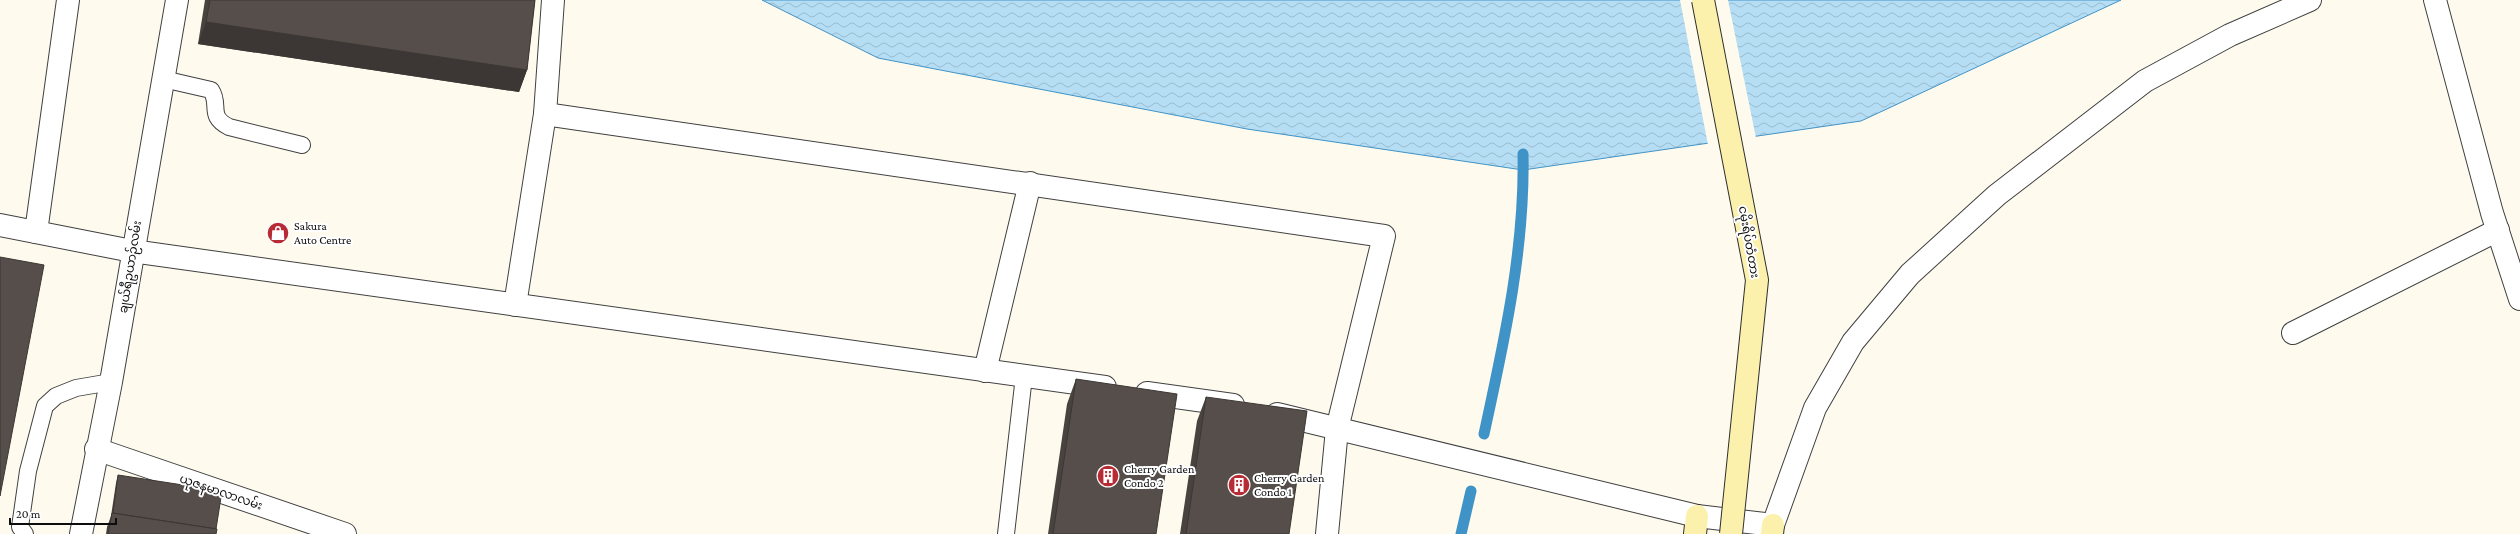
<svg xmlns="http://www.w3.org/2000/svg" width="2520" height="534" viewBox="0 0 2520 534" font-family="'Crimson Pro','Noto Sans Myanmar',serif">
<defs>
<pattern id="water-waves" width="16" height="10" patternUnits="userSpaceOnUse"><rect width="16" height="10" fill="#b5ddf3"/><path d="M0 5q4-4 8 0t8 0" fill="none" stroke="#9abccf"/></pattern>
</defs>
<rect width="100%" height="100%" fill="#fefbee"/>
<polygon fill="url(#water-waves)" stroke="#4093c7" points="762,0 2121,0 1861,121 1523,170 1247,129 878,58"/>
<polygon fill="#fefbee" points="1680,0 1728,0 1756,138 1708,145"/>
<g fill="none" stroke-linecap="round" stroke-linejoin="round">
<g stroke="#4093c7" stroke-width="11">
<path d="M 1484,434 C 1504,342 1525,249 1523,154"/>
<polyline points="1461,534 1471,491"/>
</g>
<g stroke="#404040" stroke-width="18">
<g id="lane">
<path d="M 163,79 L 211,90 C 221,105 207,116 229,127 L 302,145"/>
<polyline points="25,534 20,527 28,471 45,406 56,396 76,388 111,382"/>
<polyline points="1006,534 1024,376"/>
</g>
</g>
<g stroke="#404040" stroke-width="24">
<g id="street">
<polyline points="2435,0 2492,213 2520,299"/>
<polyline points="545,114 1384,236 1337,429 1327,534"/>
<polyline points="0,225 132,251 1105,387"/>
<polyline points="36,232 68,0"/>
<polyline points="515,305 545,114 553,0"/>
<polyline points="2293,333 2498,230"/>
<polyline points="985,371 1030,183"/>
<polyline points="1147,393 1233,405"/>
<polyline points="1277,414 1697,516 1773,525 1815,408 1853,342 1910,274 1997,195 2145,81 2230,35 2310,0"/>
<polyline points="96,449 345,534"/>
<polyline points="81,534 111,382 177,0"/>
</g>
</g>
<g stroke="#2f2f2f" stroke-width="24">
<g id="secondary">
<polyline points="1695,534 1697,516"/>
<polyline points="1772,534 1773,525"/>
</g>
</g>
<use href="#lane" stroke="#fff" stroke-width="16"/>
<use href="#street" stroke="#fff" stroke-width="22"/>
<use href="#secondary" stroke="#fbf1ac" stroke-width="22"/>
<g stroke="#2f2f2f" stroke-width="24" stroke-linecap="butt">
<polyline id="secondary-bridge" points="1703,0 1757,280 1731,534"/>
</g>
<use href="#secondary-bridge" stroke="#fbf1ac" stroke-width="22"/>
</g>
<g fill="#494340">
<polygon points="205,0 535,0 527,70 519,92 198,44"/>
<polygon points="1076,379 1156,534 1048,534 1067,404"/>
<polygon points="1206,397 1289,534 1180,534 1197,421"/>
<polygon points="118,475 216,529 216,534 106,534 107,527 111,516 116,483"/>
</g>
<polygon fill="#3c3734" points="206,22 527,70 519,92 198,44"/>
<g fill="#554e4a" stroke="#3c3734">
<polygon points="210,0 535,0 527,70 206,22"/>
<polygon points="0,257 44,265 0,496"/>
<polygon points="1076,379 1177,394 1156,534 1053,534"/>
<polygon points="1206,397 1307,411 1289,534 1186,534"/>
<polygon points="118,475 222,491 216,529 113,513"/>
<polygon points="112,513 217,529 216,534 108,534"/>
</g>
<defs>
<g id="shop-disc" transform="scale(1.15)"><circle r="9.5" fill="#b72c34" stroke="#fff"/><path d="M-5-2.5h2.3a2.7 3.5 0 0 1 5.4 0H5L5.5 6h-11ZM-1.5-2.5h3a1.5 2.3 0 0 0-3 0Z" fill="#fff"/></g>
<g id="building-disc" transform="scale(1.15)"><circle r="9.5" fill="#b72c34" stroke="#fff"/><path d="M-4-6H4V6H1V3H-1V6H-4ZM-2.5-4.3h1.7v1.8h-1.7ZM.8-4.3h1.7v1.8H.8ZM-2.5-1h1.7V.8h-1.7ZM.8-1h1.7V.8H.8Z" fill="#fff"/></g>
</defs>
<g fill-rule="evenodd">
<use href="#shop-disc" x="278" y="233"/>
<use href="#building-disc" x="1108" y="476"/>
<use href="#building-disc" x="1239" y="485"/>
</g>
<g text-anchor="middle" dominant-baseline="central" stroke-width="4" stroke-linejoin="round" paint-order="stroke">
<g font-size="12" fill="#0d0d0d" stroke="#fff" text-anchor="start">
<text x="294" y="226">Sakura<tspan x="294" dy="14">Auto Centre</tspan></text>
<text x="1124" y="469">Cherry Garden<tspan x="1124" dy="14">Condo 2</tspan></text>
<text x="1254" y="478">Cherry Garden<tspan x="1254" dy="14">Condo 1</tspan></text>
</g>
<g font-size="12" fill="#0d0d0d" stroke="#fff">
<text transform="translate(1749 242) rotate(80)">ငမိုးရိပ်တံတား</text>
<text transform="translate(130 267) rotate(-81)">ချယ်ရီဥယာဉ်လမ်း</text>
<text transform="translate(221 492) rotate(19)">ယုဇနမာလာလမ်း</text>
</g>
</g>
<path d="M10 518v6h106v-6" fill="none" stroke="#0d0d0d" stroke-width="2"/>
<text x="16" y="518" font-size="12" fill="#0d0d0d" stroke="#ffffff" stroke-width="3" paint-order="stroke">20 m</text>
</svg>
